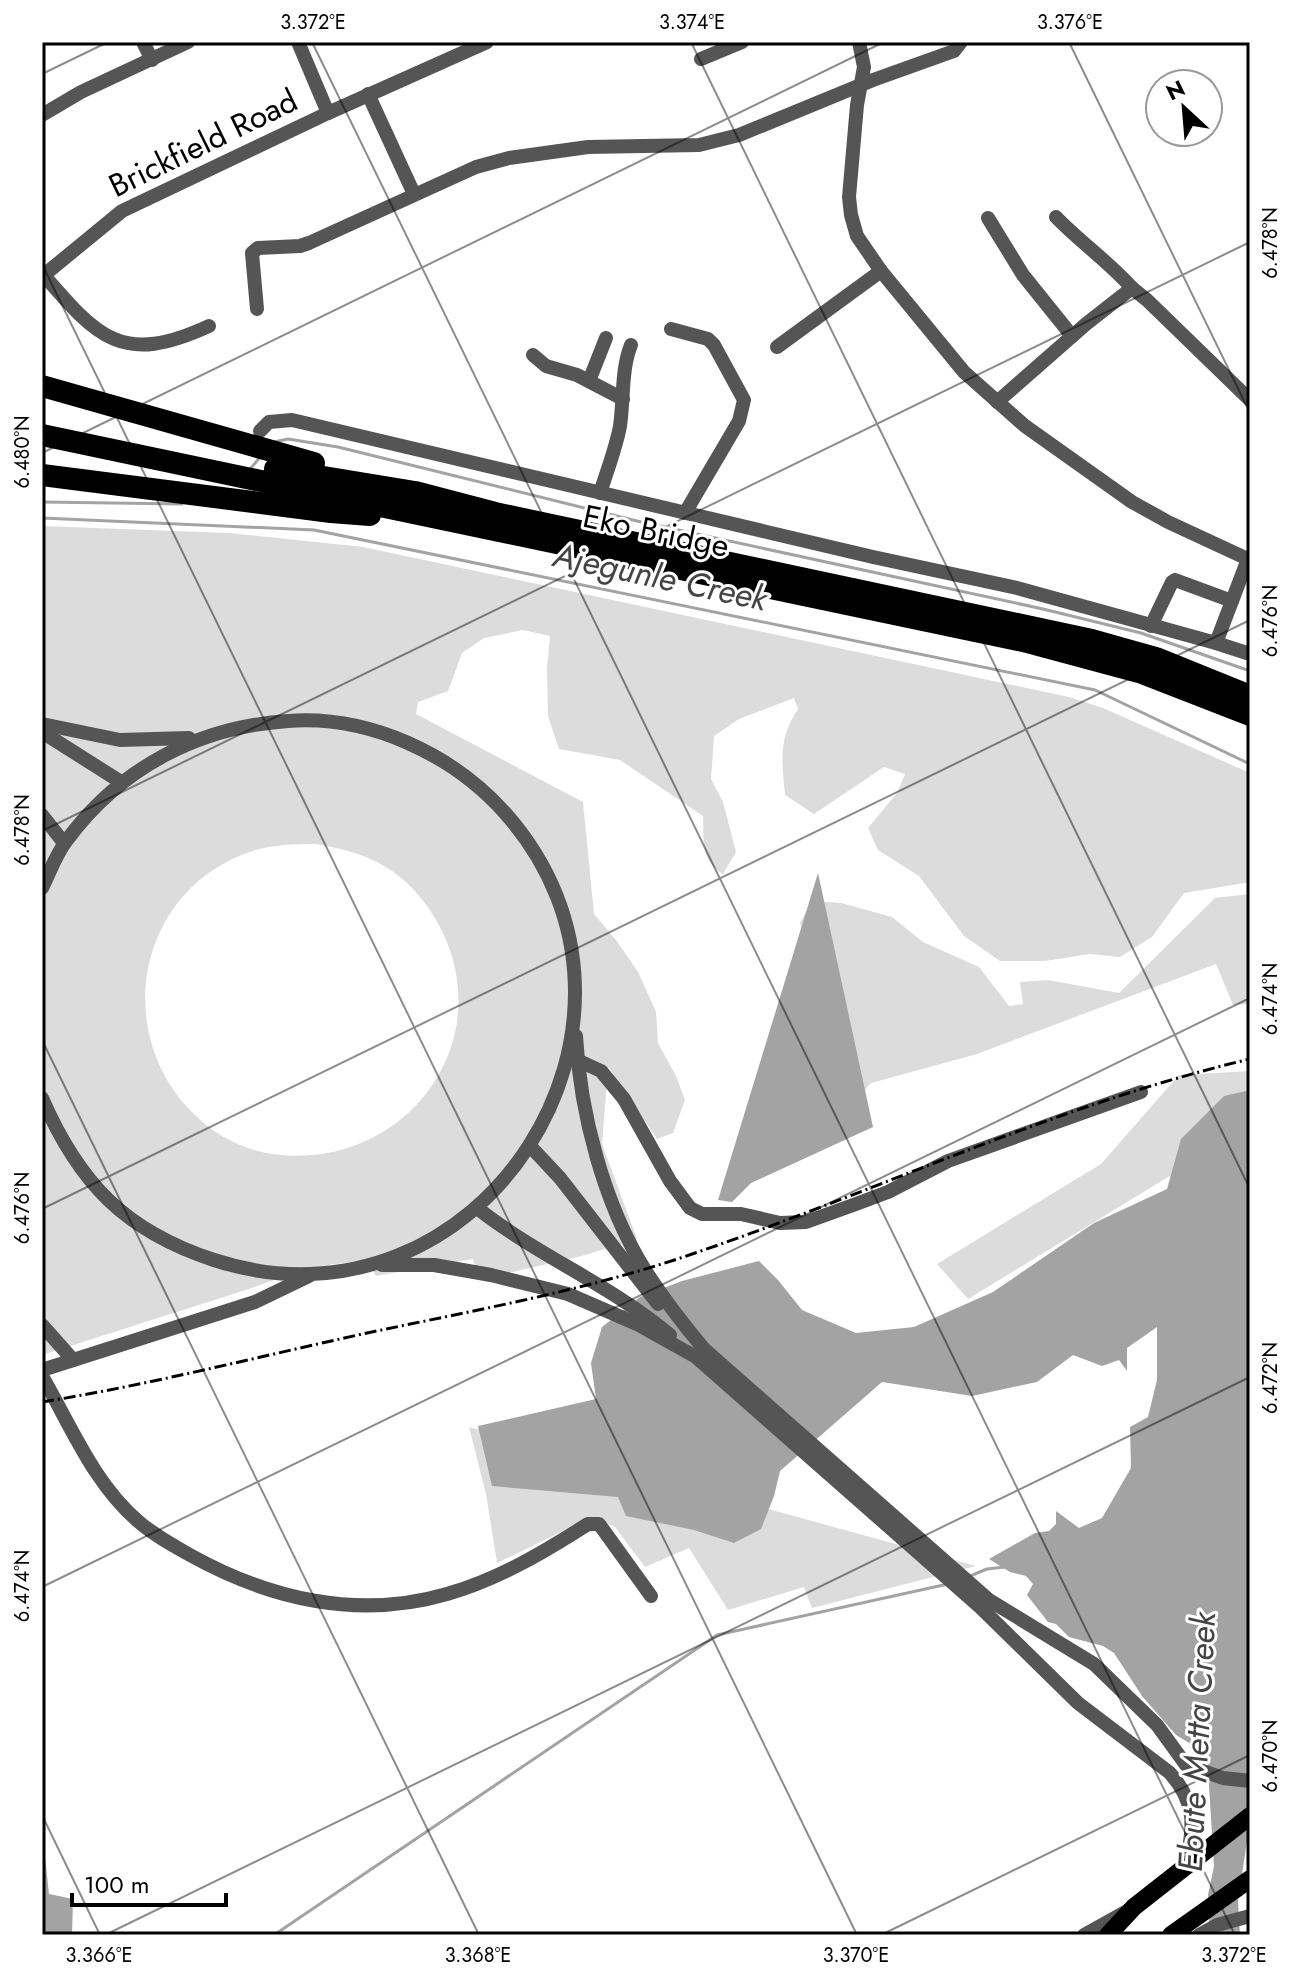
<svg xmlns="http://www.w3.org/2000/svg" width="1292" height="1977" viewBox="0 0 1292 1977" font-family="Jost,sans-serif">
<rect width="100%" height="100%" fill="#fff"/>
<g fill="#dcdcdc" fill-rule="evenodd">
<path d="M 42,526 L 229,533 L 363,547 L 1069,697 L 1103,708 L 1250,773 L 1250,882 L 1184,893 L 1152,937 L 1120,957 L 1090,954 L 1045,961 L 1000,961 L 964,936 L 919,876 L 878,850 L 868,828 L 897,793 L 905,774 L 884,767 L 814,814 L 785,795 C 782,760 778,739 798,709 L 794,698 L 739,719 L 714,736 L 711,779 L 723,802 L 736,852 L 723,874 C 700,861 704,839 703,816 L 620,760 L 559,749 L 548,716 L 547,668 L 550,636 L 523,630 L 484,638 L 462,653 L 448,691 L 418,702 L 416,714 L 583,802 L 594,914 L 616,940 L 638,972 L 656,1012 L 658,1043 L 676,1076 L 685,1100 L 673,1133 L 657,1139 L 608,1067 L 602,1144 L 637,1239 L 582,1256 L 478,1280 L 473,1259 L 376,1276 L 366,1260 L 306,1268 L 252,1288 L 42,1355 L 42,1035 L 45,1034 L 42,986 ZM 315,844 C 339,848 363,853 384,866 C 410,881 430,906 443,933 C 498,1051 398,1172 272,1154 C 243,1150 213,1134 193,1113 C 113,1034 136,896 244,854 C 267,845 291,844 315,844 Z"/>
<polygon points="1250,894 1250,1004 1233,1005 1216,964 977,1054 871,1083 853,1103 800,923 812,901 841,903 892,917 923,942 979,967 1009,1006 1023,1004 1020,982 1048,980 1119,993 1215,898"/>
<polygon points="1250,1071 1250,1127 968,1299 937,1264 1101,1164 1179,1075"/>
<polygon points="469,1427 976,1566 812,1608 804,1587 728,1610 689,1548 645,1567 615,1527 592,1517 497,1563 486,1494"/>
</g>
<g fill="#a3a3a3">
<polygon points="818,873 873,1127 751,1183 732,1202 718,1200"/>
<polygon points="1250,1090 1250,1821 1238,1901 1240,1935 1210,1935 1208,1895 1214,1866 1207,1754 1176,1735 1142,1696 1114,1653 1103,1646 1069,1637 1056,1624 1048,1622 1027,1595 1033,1584 1026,1576 1010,1572 989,1559 1035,1533 1049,1531 1056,1524 1056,1511 1079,1528 1102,1518 1131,1468 1130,1427 1148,1417 1157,1380 1157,1327 1127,1348 1127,1371 1119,1360 1102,1366 1073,1355 1037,1382 972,1396 882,1382 780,1471 774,1496 761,1529 734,1543 694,1530 626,1516 618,1497 492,1486 478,1426 596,1399 591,1363 602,1327 640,1297 682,1281 759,1261 778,1280 802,1310 856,1333 914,1327 993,1292 1094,1223 1167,1189 1181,1139 1224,1096"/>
<polygon points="42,1829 49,1894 73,1899 72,1935 42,1935"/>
</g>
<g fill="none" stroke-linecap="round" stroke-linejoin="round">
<g stroke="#a3a3a3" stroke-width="3">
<polyline points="274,442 288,439 338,447 637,521 1043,609 1141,633 1250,671"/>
<polyline points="251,468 261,456"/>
<polyline points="42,502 182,504"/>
<polyline points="42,518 314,530 1095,690 1250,764"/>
<polyline points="970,1576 987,1569 1005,1567"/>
<polyline points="274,1935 717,1635 948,1584"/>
</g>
<g stroke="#555" stroke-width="14">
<polyline points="143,42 152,60"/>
<polyline points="298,42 328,113"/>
<polyline points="859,42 864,67 857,105 849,197 851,215 857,236 881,271 964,372 1025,426 1132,502 1168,522 1250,560"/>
<polyline points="701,59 742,42"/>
<polyline points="368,94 414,194"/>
<polyline points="42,115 81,92 188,42"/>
<path d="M 1056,217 C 1080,242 1109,262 1132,288"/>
<polyline points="988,218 1023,275 1072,336"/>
<path d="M 42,273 C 98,338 122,366 209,326"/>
<polyline points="44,275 122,211 328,113 487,42"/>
<polyline points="257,309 252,253 258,248 300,246 309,243 476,167 509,158 588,147 699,145 739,135 873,80 954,51 961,42"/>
<polyline points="671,329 708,339 714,345 744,400 739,421 685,513"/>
<polyline points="777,347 881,271"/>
<polyline points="533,355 546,366 577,375 623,399"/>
<polyline points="589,381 606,338"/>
<polyline points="997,402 1086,324 1132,288 1147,300 1250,400"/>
<polyline points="260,431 269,422 292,420 873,557 1017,588 1216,643 1248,559"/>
<path d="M 600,493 C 607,471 616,448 620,426 C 624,399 621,370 631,345"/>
<polyline points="1151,626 1172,582 1175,580 1232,601"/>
<polyline points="1216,643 1250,654"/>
<polyline points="42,724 120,740 189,738"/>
<polyline points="42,732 121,782"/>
<polyline points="42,815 64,843"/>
<path d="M 42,888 C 50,872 56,854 67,840 C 121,767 199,727 288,721 C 369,715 453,754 506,814 C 689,1022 479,1346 214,1260 C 125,1231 79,1183 42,1098"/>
<path d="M 576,1036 C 580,1113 604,1204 645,1270 C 663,1298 683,1324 704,1349 L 989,1600 L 1094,1664 L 1157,1725 L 1186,1765 L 1223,1778 L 1250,1781"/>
<polyline points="577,1060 601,1071 624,1099 670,1181 690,1208 702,1214 741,1214 780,1223 806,1222 856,1204 888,1192 948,1161 1141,1092"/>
<polyline points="531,1147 560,1178 658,1304"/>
<path d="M 477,1208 C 538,1256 611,1285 670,1335"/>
<path d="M 382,1265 L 434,1265 L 491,1275 L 568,1294 L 637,1324 L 696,1357 L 980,1607 L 1078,1703 L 1170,1773 C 1198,1805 1193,1827 1186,1866"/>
<polyline points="42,1325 73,1360"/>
<polyline points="42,1370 255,1302 309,1276"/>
<path d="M 42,1376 C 71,1426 94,1484 139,1522 C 154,1535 172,1545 190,1555 C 269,1599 358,1620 447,1594 C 499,1579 544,1552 588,1524 L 599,1524 L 651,1596"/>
<polyline points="1084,1935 1127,1911"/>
<polyline points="1199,1935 1217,1925 1250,1916"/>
</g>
<g stroke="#000" stroke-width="18">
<polyline points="1108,1935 1134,1907 1250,1816"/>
<polyline points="1171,1935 1250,1879"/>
</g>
<g stroke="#000" stroke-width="22">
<polyline points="42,386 314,463"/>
<polyline points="42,435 1023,641 1142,673 1250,715"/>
<polyline points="275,469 415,492 495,513 1092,640 1156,658 1250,696"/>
<polyline points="42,475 331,512 370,515"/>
</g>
<path stroke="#000" stroke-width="3" stroke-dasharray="12 4 2 4" stroke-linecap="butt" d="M 42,1402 C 148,1385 253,1358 358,1335 C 470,1311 586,1291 695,1253 C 880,1190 1059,1104 1250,1059"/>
</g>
<path fill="none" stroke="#000" stroke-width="2" stroke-opacity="0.45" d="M 312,42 L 1235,1935M 691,42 L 1250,1189M 1069,42 L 1250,413M 42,74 L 108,42M 42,264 L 857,1935M 42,453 L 884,42M 42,831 L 1250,242M 42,1040 L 479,1935M 42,1209 L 1250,620M 42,1587 L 1250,998M 42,1815 L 100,1935M 105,1935 L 1250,1377M 881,1935 L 1250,1755"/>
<g text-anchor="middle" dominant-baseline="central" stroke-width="6" stroke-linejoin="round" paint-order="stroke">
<g font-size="32" fill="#000" stroke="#fff">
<text transform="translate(203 143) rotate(-26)">Brickfield Road</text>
<text transform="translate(656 531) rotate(12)">Eko Bridge</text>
</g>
<g font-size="34" font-style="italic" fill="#444" stroke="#fff">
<text transform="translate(660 577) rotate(12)">Ajegunle Creek</text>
<text transform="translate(1197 1742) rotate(-87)">Ebute Metta Creek</text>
</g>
</g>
<rect width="1292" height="1977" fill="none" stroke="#ffffff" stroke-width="88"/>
<g transform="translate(1184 108) rotate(334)"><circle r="38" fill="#ffffff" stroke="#999999" stroke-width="2"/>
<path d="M0-6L14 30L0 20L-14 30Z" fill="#000000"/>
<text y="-12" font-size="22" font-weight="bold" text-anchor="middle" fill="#000000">N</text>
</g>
<path d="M72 1893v12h154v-12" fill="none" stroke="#000000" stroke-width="4"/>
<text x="84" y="1893" font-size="24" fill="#000000" stroke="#ffffff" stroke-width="6" paint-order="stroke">100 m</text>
<rect x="44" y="44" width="1204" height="1889" fill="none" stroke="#000" stroke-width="3"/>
<g font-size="20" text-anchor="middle" fill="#000">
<text x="313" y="29">3.372°E</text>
<text x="692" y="29">3.374°E</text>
<text x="1070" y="29">3.376°E</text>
<text transform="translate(1270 243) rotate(-90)" y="7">6.478°N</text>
<text transform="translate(22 452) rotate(-90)" y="7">6.480°N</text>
<text transform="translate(1270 621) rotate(-90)" y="7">6.476°N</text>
<text transform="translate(22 830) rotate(-90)" y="7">6.478°N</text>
<text transform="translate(1270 999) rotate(-90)" y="7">6.474°N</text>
<text transform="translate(22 1208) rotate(-90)" y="7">6.476°N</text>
<text transform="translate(1270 1378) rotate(-90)" y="7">6.472°N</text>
<text transform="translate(22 1586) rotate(-90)" y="7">6.474°N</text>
<text transform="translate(1270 1756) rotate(-90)" y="7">6.470°N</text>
<text x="99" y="1962">3.366°E</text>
<text x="478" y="1962">3.368°E</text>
<text x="856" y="1962">3.370°E</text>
<text x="1234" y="1962">3.372°E</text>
</g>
</svg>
